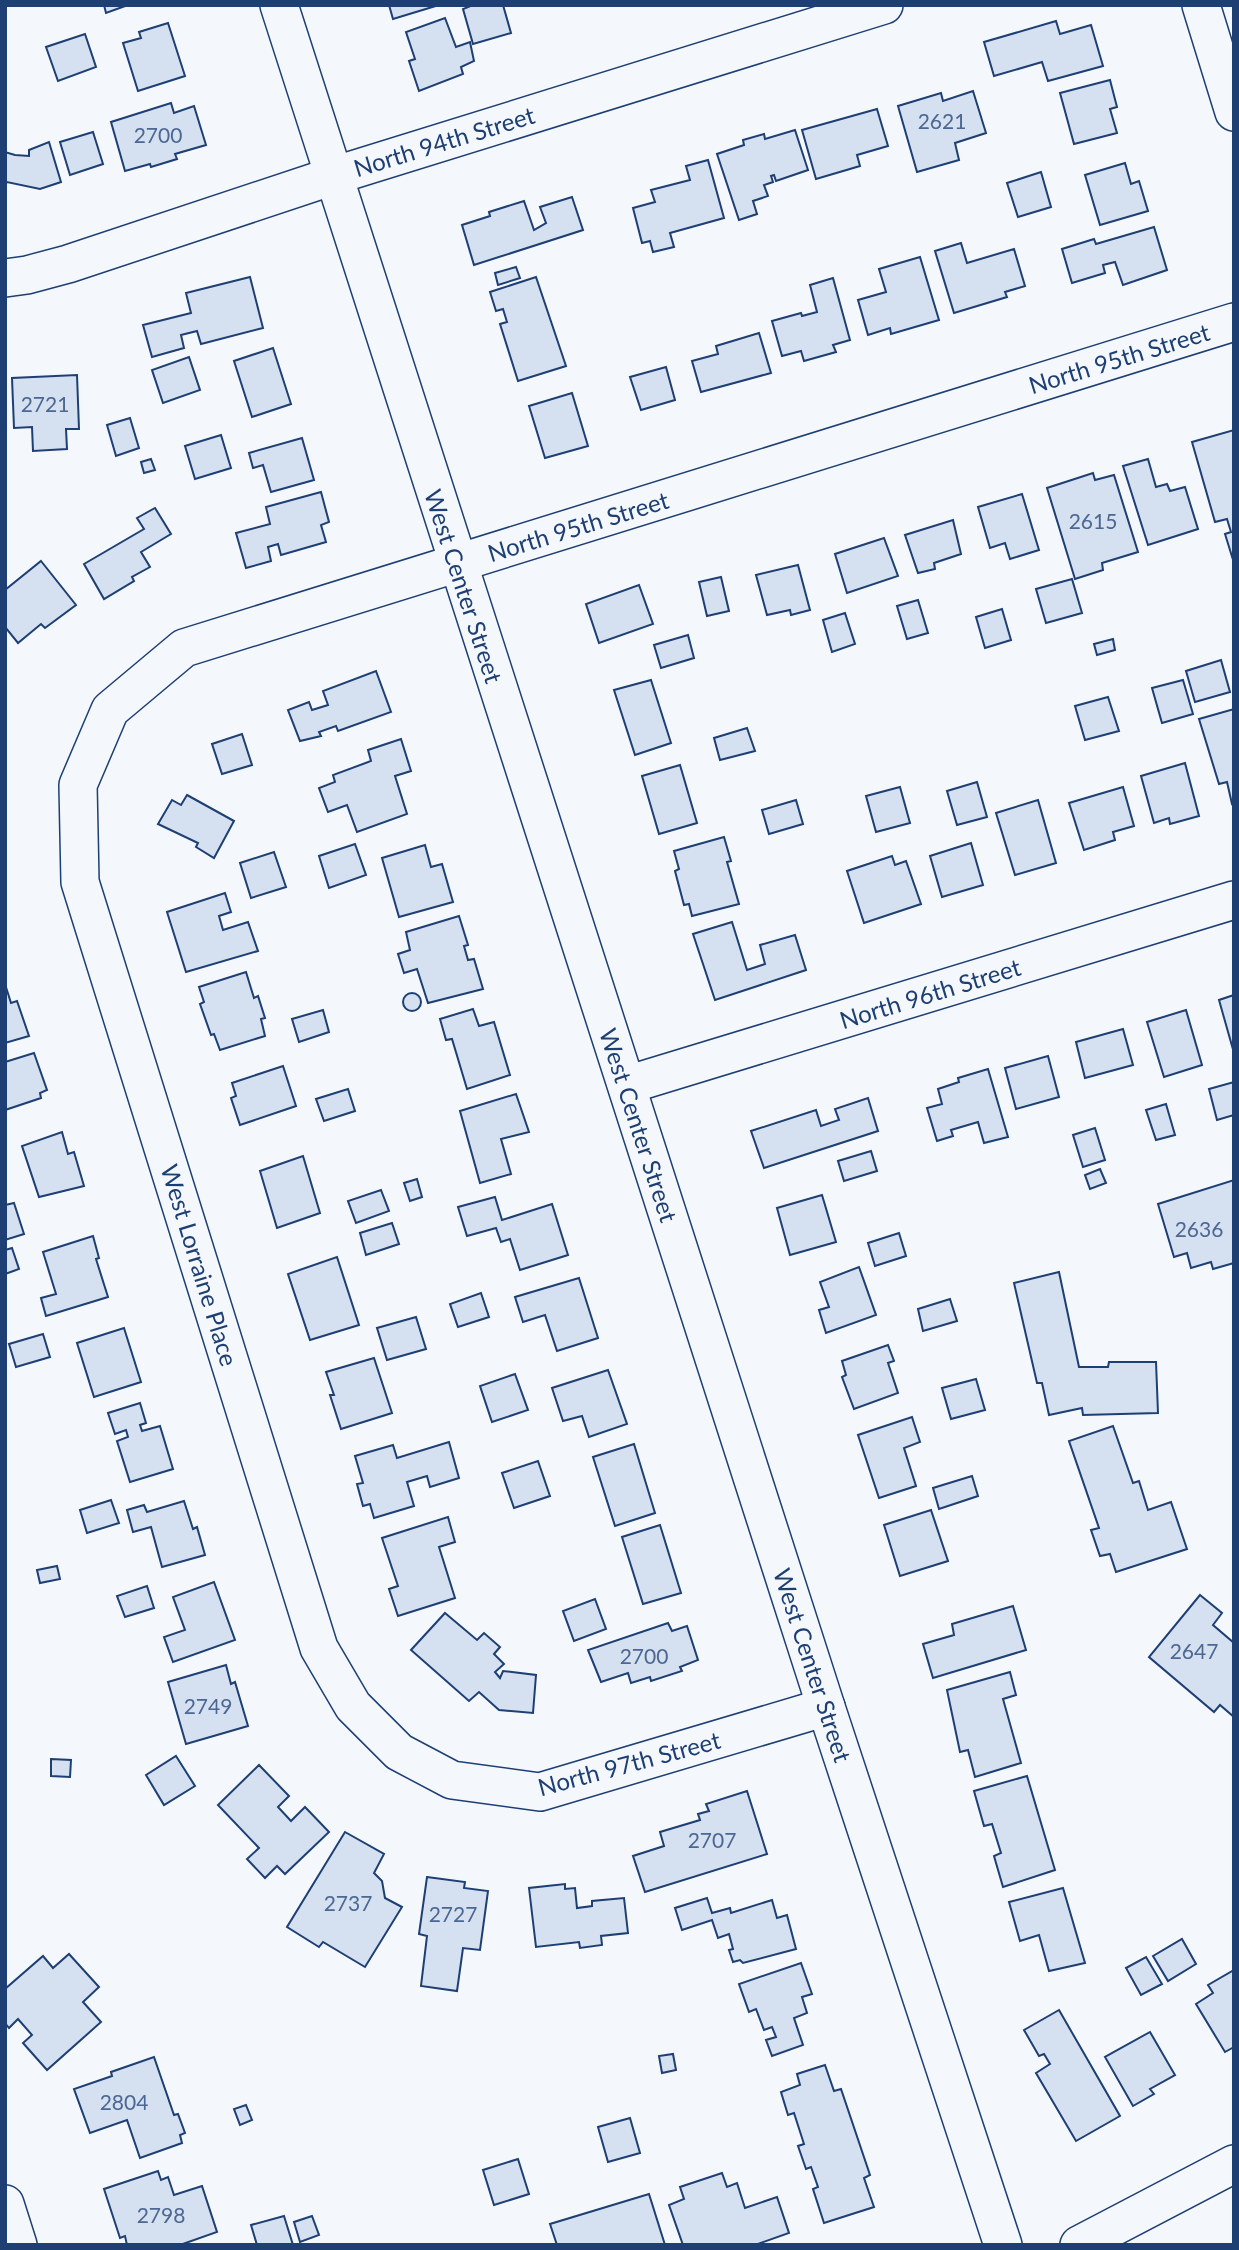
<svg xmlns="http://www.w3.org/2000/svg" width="1239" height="2250" viewBox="0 0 1239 2250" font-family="Lato,sans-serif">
<rect width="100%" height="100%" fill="#f4f7fb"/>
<g fill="#d5e0f0" stroke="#1d3f73" stroke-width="2">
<polygon points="104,5 128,5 106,13"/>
<polygon points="389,5 439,5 393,19"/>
<polygon points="473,5 503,5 511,33 473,44 463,9"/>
<polygon points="445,18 456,47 470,42 474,61 461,67 463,74 419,91 409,61 415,59 406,32"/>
<polygon points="1056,21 1060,34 1091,25 1103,66 1048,81 1042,62 994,76 984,42"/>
<polygon points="168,23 185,76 138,91 123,43 141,38 139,32"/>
<polygon points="85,34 96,67 58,81 46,47"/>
<polygon points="1110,80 1117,107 1110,109 1117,133 1074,144 1060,93"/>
<polygon points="973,91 986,133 955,143 959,160 917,172 898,106 941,93 943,101"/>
<polygon points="171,103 174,113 194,106 206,145 175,154 177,159 151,167 150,164 125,171 111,122"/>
<polygon points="877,109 888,146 857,155 860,166 816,179 802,130"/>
<polygon points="795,130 808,170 776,181 774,175 771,176 773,182 764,185 768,196 753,201 757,214 739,220 717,154 744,145 743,140 764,134 765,139"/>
<polygon points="93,132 103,164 70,175 60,142"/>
<polygon points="49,142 61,182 40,189 7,182 5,185 5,152 15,155 29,156 29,150"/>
<polygon points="708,160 724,218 670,233 674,247 653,252 650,241 642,243 633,208 655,202 651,190 690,180 686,166"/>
<polygon points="1125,163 1131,184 1139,181 1148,211 1100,225 1085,175"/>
<polygon points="1041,172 1051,207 1018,217 1007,183"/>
<polygon points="572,197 583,230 474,265 462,225 490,216 489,212 524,201 534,230 546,223 540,207"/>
<polygon points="1154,227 1167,270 1123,285 1115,262 1103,265 1105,273 1072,283 1062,249 1094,239 1096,244"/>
<polygon points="961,243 967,263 1014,249 1025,286 1005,292 1007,297 954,313 935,251"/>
<polygon points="920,257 939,320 891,334 890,328 868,335 858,300 886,292 879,269"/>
<polygon points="516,267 520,278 498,285 495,273"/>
<polygon points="250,277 263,328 201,344 197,331 181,335 184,348 152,357 143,325 191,313 186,293"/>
<polygon points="536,277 566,366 518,381 500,324 507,322 503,309 496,311 490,292"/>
<polygon points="833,278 850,340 833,345 836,352 804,361 801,351 782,356 772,321 801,313 802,316 817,312 810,285"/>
<polygon points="759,333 771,373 701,392 692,361 718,354 716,346"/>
<polygon points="273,348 291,404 252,417 234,361"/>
<polygon points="189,357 200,390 163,403 152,370"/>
<polygon points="666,367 675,400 641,410 630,377"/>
<polygon points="77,375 79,429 66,429 67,449 33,451 32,427 14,428 12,378"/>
<polygon points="572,393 588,446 545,458 529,406"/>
<polygon points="130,418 139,448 116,456 107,425"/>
<polygon points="1234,430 1234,563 1225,534 1231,532 1227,519 1215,522 1192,442"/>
<polygon points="221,435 231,468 195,479 185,446"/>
<polygon points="302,438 314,480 271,492 263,465 253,468 249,453"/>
<polygon points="151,459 155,470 144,473 141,462"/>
<polygon points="1148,459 1156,487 1167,484 1170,491 1185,487 1198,529 1148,545 1123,466"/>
<polygon points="1093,473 1095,480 1114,475 1138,552 1102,563 1103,570 1075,579 1047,488"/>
<polygon points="321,492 329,522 321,525 326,542 281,555 278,544 268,547 271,561 246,568 236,533 270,524 266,507"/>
<polygon points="1022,494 1039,550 1010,559 1005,543 990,548 978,507"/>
<polygon points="155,508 171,534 141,552 150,567 132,577 134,581 104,599 84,564 144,529 137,518"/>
<polygon points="953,520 961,554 934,563 935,569 918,573 905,535"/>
<polygon points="884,538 898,576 847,593 835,554"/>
<polygon points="41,561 76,605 45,628 41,624 18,643 5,627 5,590"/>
<polygon points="798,565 810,610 791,615 790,610 767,615 756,575"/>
<polygon points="721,577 729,611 707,616 699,582"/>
<polygon points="1072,579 1082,613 1046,623 1036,589"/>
<polygon points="639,585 653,624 599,643 586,604"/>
<polygon points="918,600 928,633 907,639 897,606"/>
<polygon points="1002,609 1011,640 985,648 976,617"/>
<polygon points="845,613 855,644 832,652 823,620"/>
<polygon points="688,635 694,658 661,668 654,645"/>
<polygon points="1113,639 1115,650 1097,655 1094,644"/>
<polygon points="1221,660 1230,692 1195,702 1186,671"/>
<polygon points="376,671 391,712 338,731 336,726 319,732 321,736 300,741 288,710 309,702 312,710 328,705 323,691"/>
<polygon points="651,680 671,743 635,755 614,690"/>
<polygon points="1183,680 1193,714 1162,723 1152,688"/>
<polygon points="1108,697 1119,731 1085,740 1075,706"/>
<polygon points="1234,709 1234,803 1232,804 1227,782 1219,784 1199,719"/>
<polygon points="747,728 755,751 720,760 714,738"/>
<polygon points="242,734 252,765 222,774 212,744"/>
<polygon points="401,739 411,771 395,776 407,814 357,832 347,805 328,812 319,788 335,782 333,775 371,761 368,750"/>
<polygon points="1185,763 1199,816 1170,824 1169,818 1154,823 1141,776"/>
<polygon points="680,765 697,823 659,834 642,776"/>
<polygon points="977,782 987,817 957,825 947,791"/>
<polygon points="900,787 910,823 876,832 866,796"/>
<polygon points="1123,787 1134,826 1113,832 1115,840 1084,850 1069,803"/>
<polygon points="187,795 234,821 214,858 196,847 198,843 158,824 172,800 181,805"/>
<polygon points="796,800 803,824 769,834 762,810"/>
<polygon points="1038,800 1056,863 1015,875 996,813"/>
<polygon points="724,837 731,861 727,862 739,904 692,916 689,904 684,905 675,871 679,869 674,851"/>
<polygon points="971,843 983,885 942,897 930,856"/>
<polygon points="355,844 366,875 329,888 319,856"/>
<polygon points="425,845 431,867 442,864 453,902 399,917 382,858"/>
<polygon points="274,852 286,887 251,898 240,863"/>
<polygon points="892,856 895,865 906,861 921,904 864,923 847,871"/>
<polygon points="225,893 231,912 219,916 223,930 248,922 258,951 186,972 167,912"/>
<polygon points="459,916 468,945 464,946 468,960 474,959 483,989 428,1003 417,969 404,973 398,954 410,950 406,932"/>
<polygon points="732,922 747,970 765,964 760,945 795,935 806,970 715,1000 693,934"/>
<polygon points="246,972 254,998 258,996 265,1018 261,1019 265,1036 220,1050 214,1034 211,1035 200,1004 204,1002 199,987"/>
<polygon points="5,984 11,1003 17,1001 29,1036 5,1043"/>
<circle cx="412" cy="1002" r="9"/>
<polygon points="1234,995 1234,1053 1219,1000"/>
<polygon points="473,1009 479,1026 494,1022 510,1075 467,1089 452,1039 446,1040 440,1019"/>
<polygon points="323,1010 329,1032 299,1042 292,1019"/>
<polygon points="1186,1010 1202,1065 1164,1077 1147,1022"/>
<polygon points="1123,1029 1133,1065 1085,1078 1076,1042"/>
<polygon points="34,1053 47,1090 40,1093 41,1098 5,1110 5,1062"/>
<polygon points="1048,1056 1059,1097 1016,1109 1005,1068"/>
<polygon points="283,1066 296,1106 240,1125 231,1098 236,1096 232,1083"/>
<polygon points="988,1069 1008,1137 984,1143 978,1122 951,1130 953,1136 937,1141 927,1108 942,1104 938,1089 959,1082 958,1078"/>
<polygon points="1234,1082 1234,1115 1217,1120 1209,1089"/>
<polygon points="348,1089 355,1111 324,1121 316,1099"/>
<polygon points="516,1094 529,1132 501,1139 511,1174 480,1183 460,1111"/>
<polygon points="868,1098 878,1131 764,1168 751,1131 816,1110 821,1126 839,1120 835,1109"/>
<polygon points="1166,1104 1175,1135 1156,1140 1146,1110"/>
<polygon points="1095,1128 1105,1160 1083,1167 1073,1135"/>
<polygon points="62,1132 68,1154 74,1152 84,1186 39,1197 22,1146"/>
<polygon points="871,1151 877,1171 844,1181 838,1161"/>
<polygon points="303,1156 320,1213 277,1228 260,1171"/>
<polygon points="1100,1169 1106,1183 1090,1189 1085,1175"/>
<polygon points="417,1179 422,1197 410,1201 404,1183"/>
<polygon points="1234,1180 1234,1263 1213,1269 1211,1262 1191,1268 1187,1253 1174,1257 1158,1204"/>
<polygon points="381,1190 389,1211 356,1223 348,1201"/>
<polygon points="822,1195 836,1242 790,1255 777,1208"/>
<polygon points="495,1197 502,1220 552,1204 568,1255 520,1270 510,1239 501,1242 496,1228 467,1236 458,1207"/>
<polygon points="14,1203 24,1234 5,1240 5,1205"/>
<polygon points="392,1223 399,1244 366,1255 360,1233"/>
<polygon points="899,1233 906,1256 875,1266 868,1243"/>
<polygon points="93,1236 99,1258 96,1259 108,1297 46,1316 41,1298 56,1294 43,1252"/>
<polygon points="12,1248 19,1269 5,1274 5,1250"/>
<polygon points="337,1257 359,1325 310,1340 288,1274"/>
<polygon points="859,1267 876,1315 826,1333 819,1310 829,1307 820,1282"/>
<polygon points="1059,1272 1079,1367 1108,1367 1109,1362 1156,1362 1158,1413 1083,1415 1082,1408 1049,1415 1042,1383 1037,1383 1014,1283"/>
<polygon points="579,1278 598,1338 557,1351 545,1315 523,1322 515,1297"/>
<polygon points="481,1293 489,1317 458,1327 450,1304"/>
<polygon points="950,1299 957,1321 923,1331 918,1309"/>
<polygon points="416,1317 426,1349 387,1360 377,1328"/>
<polygon points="124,1328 141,1382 94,1397 77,1343"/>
<polygon points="43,1334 50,1357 16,1367 9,1344"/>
<polygon points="888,1345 894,1361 888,1363 898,1393 854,1409 842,1377 846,1375 842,1361"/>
<polygon points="374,1358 392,1413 341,1429 330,1395 334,1395 326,1372"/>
<polygon points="608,1370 627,1424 589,1437 582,1416 563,1421 552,1388"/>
<polygon points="515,1374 528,1410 492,1422 480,1386"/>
<polygon points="976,1379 985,1410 951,1419 942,1388"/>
<polygon points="140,1403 146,1423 140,1425 142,1431 160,1426 173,1469 130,1482 117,1441 128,1437 126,1430 115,1434 108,1413"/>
<polygon points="912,1417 920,1442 904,1448 916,1486 879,1498 858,1435"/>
<polygon points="1113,1426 1133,1483 1139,1481 1148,1510 1171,1502 1187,1549 1116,1572 1110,1554 1100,1556 1091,1530 1099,1528 1069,1441"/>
<polygon points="449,1442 459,1478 430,1487 427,1476 407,1482 414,1506 374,1518 370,1504 363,1506 357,1484 363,1483 355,1456 393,1445 397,1458"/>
<polygon points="634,1444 655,1513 615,1526 593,1457"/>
<polygon points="538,1461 550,1496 514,1508 502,1473"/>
<polygon points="972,1476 978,1496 939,1509 933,1488"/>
<polygon points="111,1500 119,1523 87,1533 80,1510"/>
<polygon points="184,1501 193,1529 197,1527 205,1555 162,1567 151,1527 133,1532 127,1510 144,1505 147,1512"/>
<polygon points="931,1510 948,1561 900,1576 884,1525"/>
<polygon points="448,1517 455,1542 439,1547 455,1598 398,1616 389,1589 398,1586 382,1538"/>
<polygon points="660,1525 681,1593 643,1604 622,1537"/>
<polygon points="57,1566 60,1579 40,1583 37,1570"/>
<polygon points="214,1582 235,1640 173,1662 164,1637 185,1630 173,1597"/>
<polygon points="147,1586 154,1608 125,1617 117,1596"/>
<polygon points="1200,1595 1222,1613 1213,1625 1234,1643 1234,1717 1220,1705 1214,1712 1149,1657"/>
<polygon points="595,1599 606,1629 574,1641 563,1611"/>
<polygon points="1013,1606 1026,1650 933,1678 923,1644 954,1635 952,1624"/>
<polygon points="445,1613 477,1640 484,1633 500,1647 494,1654 504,1664 495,1672 500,1678 503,1671 536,1675 533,1713 499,1710 479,1692 469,1701 411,1650"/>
<polygon points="668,1623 672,1631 687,1626 698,1660 680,1667 682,1671 651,1681 650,1677 631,1683 628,1673 601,1682 588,1650"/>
<polygon points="226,1665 231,1684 235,1682 248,1726 186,1744 168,1682"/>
<polygon points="1010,1672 1016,1695 1003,1699 1021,1763 975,1777 968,1750 960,1752 947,1690"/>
<polygon points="176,1756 195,1786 164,1805 146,1775"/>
<polygon points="51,1759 71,1760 70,1777 51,1776"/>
<polygon points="259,1765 289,1796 278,1807 291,1821 305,1807 329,1832 285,1874 277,1866 265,1878 247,1859 259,1848 218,1805"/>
<polygon points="1027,1776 1055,1870 1003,1887 994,1856 1001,1853 992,1824 984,1826 974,1791"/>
<polygon points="747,1791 767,1854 645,1892 633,1856 664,1846 660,1832 700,1820 698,1814 709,1811 706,1804"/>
<polygon points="345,1832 384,1854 374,1873 382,1881 385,1898 402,1907 365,1967 323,1942 319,1947 287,1927"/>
<polygon points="427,1877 465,1882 464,1888 488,1891 480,1950 463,1948 457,1991 421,1986 427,1936 419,1934"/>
<polygon points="565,1884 565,1889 575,1888 577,1908 592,1906 592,1901 624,1898 628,1933 601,1936 602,1945 580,1948 579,1942 536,1947 529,1888"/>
<polygon points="1063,1888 1085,1963 1049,1971 1039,1935 1020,1941 1009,1902"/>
<polygon points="707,1898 712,1913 730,1908 731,1913 772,1900 777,1918 787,1915 796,1949 743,1963 740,1960 733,1962 729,1950 733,1949 729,1934 718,1938 712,1920 682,1930 675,1908"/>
<polygon points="1182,1939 1196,1964 1168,1981 1153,1956"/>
<polygon points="69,1954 99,1987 83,2002 101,2022 47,2070 23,2043 32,2035 18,2019 9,2028 5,2023 5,1989 43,1956 53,1968"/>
<polygon points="1146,1957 1162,1984 1141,1995 1126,1968"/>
<polygon points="801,1963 812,1994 802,1997 807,2013 794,2018 803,2045 772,2056 766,2040 776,2037 772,2027 764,2030 756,2009 749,2012 739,1984"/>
<polygon points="1234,1970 1234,2047 1225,2052 1196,2004 1213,1993 1208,1985"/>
<polygon points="1059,2010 1120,2116 1076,2141 1036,2073 1050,2064 1044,2054 1039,2056 1024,2030"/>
<polygon points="1150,2032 1175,2075 1150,2089 1154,2094 1133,2106 1105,2057"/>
<polygon points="673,2054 676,2070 662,2073 659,2056"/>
<polygon points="154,2057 174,2115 178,2114 185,2133 180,2135 182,2143 140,2158 127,2120 90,2133 74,2089 112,2076 111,2072"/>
<polygon points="825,2065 834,2091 841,2089 870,2175 864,2178 874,2207 824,2223 813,2189 818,2187 811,2167 806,2169 798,2146 804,2144 794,2113 788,2115 781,2092 800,2085 797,2074"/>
<polygon points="246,2105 252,2120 240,2125 234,2109"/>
<polygon points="630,2118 640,2153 608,2162 598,2127"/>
<polygon points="518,2159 529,2194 494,2205 483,2170"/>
<polygon points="158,2171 161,2180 168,2177 174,2195 202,2186 217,2232 180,2245 127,2245 125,2236 120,2238 104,2189"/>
<polygon points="722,2173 727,2187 737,2183 745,2208 777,2197 789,2233 755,2245 683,2245 669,2205 684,2199 680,2187"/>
<polygon points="649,2194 665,2245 557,2245 550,2224"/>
<polygon points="284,2216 293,2245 257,2245 251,2225"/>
<polygon points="312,2216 319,2235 300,2242 294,2222"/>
</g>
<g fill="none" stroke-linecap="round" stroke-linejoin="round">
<g stroke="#1d3f73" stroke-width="40">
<g id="minor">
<polyline points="279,5 826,1707 1003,2245"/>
<polyline points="1201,5 1234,112"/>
<polyline points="5,278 27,275 68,264 333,176 884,5"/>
<polyline points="627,1085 1234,900"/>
<polyline points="826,1707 540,1792 452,1780 399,1752 353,1706 319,1648 80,882 78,785 110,710 184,648 1234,322"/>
<polyline points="5,2204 18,2245"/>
<polyline points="1079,2245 1234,2164"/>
</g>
</g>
<use href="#minor" stroke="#f4f7fb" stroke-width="37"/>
</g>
<g text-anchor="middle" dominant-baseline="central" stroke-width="5" stroke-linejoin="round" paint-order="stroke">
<g font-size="21" fill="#4b6792">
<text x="942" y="120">2621</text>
<text x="158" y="134">2700</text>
<text x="45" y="403">2721</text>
<text x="1093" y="520">2615</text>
<text x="1199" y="1228">2636</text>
<text x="1194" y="1650">2647</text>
<text x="644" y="1655">2700</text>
<text x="208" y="1705">2749</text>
<text x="712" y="1839">2707</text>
<text x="348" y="1902">2737</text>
<text x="453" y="1913">2727</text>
<text x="124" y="2101">2804</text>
<text x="161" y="2214">2798</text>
</g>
<g font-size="24" fill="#1d3f73" stroke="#f4f7fb">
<text transform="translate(444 141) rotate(-17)">North 94th Street</text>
<text transform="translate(1119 358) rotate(-17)">North 95th Street</text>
<text transform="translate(578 526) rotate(-17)">North 95th Street</text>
<text transform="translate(464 586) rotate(72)">West Center Street</text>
<text transform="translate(930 993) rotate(-17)">North 96th Street</text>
<text transform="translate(639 1125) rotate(72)">West Center Street</text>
<text transform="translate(200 1265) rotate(73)">West Lorraine Place</text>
<text transform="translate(813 1665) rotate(72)">West Center Street</text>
<text transform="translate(629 1763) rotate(-15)">North 97th Street</text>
</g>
</g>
<rect width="1239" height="2250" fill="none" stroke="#1d3f73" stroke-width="14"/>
</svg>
